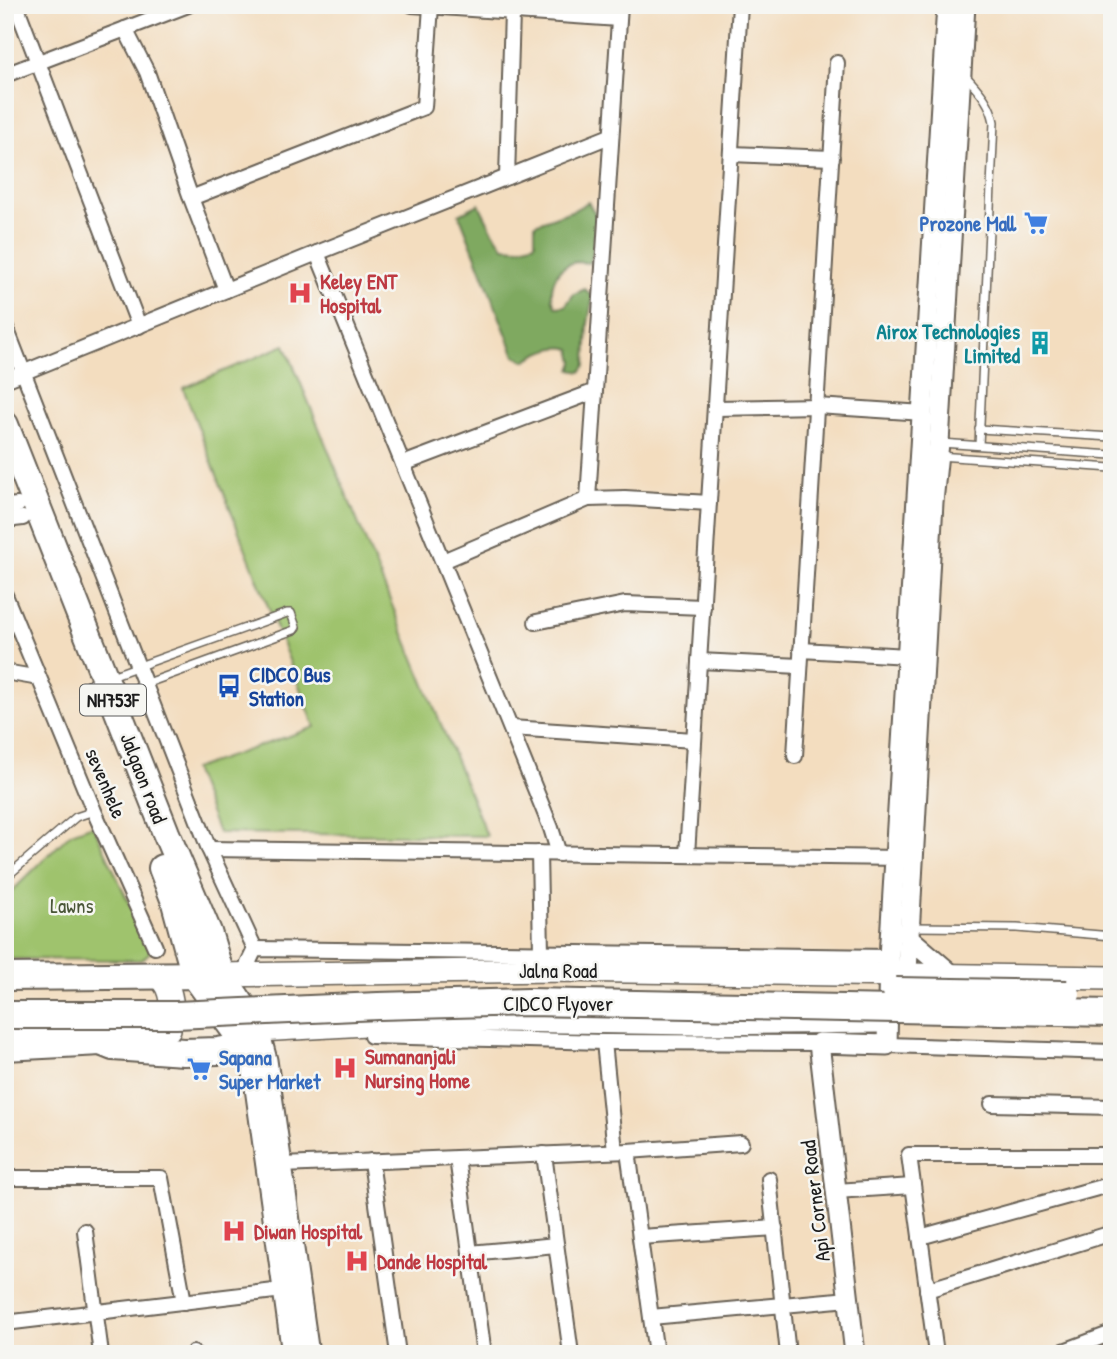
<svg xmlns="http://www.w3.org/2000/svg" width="1117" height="1359" viewBox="0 0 1117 1359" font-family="'Patrick Hand',sans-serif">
<rect width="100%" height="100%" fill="#f6f6f2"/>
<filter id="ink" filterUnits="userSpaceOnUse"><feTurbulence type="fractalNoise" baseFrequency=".0143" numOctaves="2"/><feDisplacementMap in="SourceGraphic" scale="14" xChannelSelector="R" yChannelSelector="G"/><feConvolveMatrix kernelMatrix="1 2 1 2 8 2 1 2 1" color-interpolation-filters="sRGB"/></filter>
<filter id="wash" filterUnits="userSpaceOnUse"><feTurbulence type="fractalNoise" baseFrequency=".00686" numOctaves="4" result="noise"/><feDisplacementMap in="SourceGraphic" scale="28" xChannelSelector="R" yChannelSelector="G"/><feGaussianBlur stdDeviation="1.57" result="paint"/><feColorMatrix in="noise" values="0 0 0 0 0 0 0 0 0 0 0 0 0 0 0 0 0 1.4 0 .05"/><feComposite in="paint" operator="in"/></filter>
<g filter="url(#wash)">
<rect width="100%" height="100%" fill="#f3ddbf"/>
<g fill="#9fc36d" stroke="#5e7044" stroke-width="2">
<polygon points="285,345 487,836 218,833 193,769 315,727 183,388"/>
<polygon points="93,825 151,951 142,960 5,959 5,898 71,833"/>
</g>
<path fill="#7fa960" stroke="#4e623e" stroke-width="2" d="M 588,202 L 598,218 C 592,234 596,248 590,263 C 585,263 577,261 572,263 C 554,268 547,292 556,307 L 565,306 L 574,294 L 585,289 L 593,297 L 588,323 L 586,365 L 581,372 L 571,370 L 574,362 L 571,349 C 556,344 538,353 525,361 L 515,356 L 459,214 L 479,204 L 492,230 L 504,247 L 518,248 L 535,243 L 535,224 L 574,210 Z"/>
</g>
<g filter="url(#ink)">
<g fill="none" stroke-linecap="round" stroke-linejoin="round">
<g stroke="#676055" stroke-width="10">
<g id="lane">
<path d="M 964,74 C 978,90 990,101 994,122 L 979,445"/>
<polyline points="979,429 1112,437"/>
<polyline points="941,443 1112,455"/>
<polyline points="938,456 1112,468"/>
<polyline points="89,684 287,613 291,613 296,627 294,630 145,684"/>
<polyline points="5,878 76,817 94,811"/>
<polyline points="912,927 1017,928 1112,936"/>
</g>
</g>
<g stroke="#676055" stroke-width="18">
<g id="street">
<polyline points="16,5 139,326"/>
<polyline points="412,5 619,19"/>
<polyline points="125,29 147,72 191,198 226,290"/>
<polyline points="5,75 188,5"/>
<polyline points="731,154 832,158"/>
<polyline points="507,177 512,12"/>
<polyline points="191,198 424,107 431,6"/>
<polyline points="317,253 551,828 559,854"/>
<polyline points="5,325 209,849 255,949"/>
<polyline points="5,380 317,253 610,136"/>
<polyline points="715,408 817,406 924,413"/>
<polyline points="403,464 593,392"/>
<polyline points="588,499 620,5"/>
<polyline points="5,506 18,505"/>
<polyline points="5,520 23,518"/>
<polyline points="443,561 588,499 625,498 709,503"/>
<polyline points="5,595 94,811 155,947"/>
<polyline points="536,622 625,604 703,607"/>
<polyline points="801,650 908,656"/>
<polyline points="699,661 800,666"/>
<polyline points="5,672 39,678"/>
<polyline points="511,728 694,740"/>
<polyline points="795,756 837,63"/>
<polyline points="209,849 902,858"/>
<polyline points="539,853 541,952"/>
<polyline points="687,855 740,5"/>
<polyline points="243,974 255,949 889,957"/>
<polyline points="371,1036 604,1042 819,1043"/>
<polyline points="604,1042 615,1151"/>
<polyline points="887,1045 1112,1052"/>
<polyline points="5,1053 101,1048"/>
<polyline points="992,1104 1112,1107"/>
<polyline points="628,1151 656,1354"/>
<polyline points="544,1154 571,1354"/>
<polyline points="457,1158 484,1354"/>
<polyline points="371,1161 398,1354"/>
<polyline points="282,1165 628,1151 741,1143"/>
<polyline points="5,1178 161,1178 184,1302"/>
<polyline points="769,1179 788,1354"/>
<polyline points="836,1191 913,1186"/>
<polyline points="85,1231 101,1354"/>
<polyline points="640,1237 775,1228"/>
<polyline points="920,1237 1112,1184"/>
<polyline points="470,1253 556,1245"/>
<polyline points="927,1290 1112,1233"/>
<polyline points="651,1317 849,1299"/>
<polyline points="5,1323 283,1290"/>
<polyline points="193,1353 193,1354"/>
<polyline points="936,1354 909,1155 1112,1155"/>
<polyline points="1056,1354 1112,1333"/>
</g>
</g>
<g stroke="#676055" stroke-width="23">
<g id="secondary">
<polyline points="908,937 952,975"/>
<polyline points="906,989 933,502 939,443 965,5"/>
<polyline points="259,1030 267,1060 309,1354"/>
<polyline points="246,1046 251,1059 292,1354"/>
<polyline points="855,1354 819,1043 887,1045 889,957 947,5"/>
</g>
</g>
<g stroke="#676055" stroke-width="26">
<g id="primary">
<polyline points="221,975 556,970 1112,978"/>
<polyline points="259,1030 384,1023 499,1020 696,1023 878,1021"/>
<path d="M 95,1034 L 140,1035 L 169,1029 C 174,1012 173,987 158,976"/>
</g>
</g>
<g stroke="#676055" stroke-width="30">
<g id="highway">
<polyline points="5,425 166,833 208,932 221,975 259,1030 246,1046 218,1051 184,1052 113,1047 81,1034 5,1033"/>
<polyline points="162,868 174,899 195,976 246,1046"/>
<polyline points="5,977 212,975"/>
</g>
</g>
<use href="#lane" stroke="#fff" stroke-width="7"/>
<use href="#street" stroke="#fff" stroke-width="14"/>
<use href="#secondary" stroke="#fff" stroke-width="19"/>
<use href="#primary" stroke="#fff" stroke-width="23"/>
<use href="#highway" stroke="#fff" stroke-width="26"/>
<g stroke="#676055" stroke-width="30" stroke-linecap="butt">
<g id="highway-bridge">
<polyline points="896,991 1067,994"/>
<polyline points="5,1015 176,1015 378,1006 528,1002 1112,1013"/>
</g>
</g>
<use href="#highway-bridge" stroke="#fff" stroke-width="26"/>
</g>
</g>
<defs>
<g id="supermarket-bare" transform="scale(1.89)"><path d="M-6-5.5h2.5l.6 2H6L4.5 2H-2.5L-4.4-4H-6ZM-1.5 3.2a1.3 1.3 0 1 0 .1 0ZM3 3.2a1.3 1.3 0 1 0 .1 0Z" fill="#3f7fe0" stroke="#f6f6f2" stroke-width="2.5" paint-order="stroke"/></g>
<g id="hospital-bare" transform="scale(1.89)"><path d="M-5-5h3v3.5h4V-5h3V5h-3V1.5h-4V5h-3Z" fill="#e0444e" stroke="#f6f6f2" stroke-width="2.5" paint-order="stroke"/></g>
<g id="building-bare" transform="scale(1.89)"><path d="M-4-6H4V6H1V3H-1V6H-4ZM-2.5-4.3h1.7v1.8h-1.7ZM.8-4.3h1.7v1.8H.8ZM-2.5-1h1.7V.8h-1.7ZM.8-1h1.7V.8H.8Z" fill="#0f9aa8" stroke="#f6f6f2" stroke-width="2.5" paint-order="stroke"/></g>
<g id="bus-bare" transform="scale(1.89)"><path d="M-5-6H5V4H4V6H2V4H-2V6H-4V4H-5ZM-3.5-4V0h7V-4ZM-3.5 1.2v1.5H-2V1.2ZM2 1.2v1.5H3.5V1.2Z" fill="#1a4fb4" stroke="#f6f6f2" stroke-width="2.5" paint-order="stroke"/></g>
</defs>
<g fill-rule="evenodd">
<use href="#supermarket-bare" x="1036" y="223"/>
<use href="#hospital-bare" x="300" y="293"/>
<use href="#building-bare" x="1040" y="343"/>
<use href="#bus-bare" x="229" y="686"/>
<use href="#hospital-bare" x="345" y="1068"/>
<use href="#supermarket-bare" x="199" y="1069"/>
<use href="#hospital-bare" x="234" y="1231"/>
<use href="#hospital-bare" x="357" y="1261"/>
</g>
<g text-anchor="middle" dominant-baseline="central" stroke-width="5" stroke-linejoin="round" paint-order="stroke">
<rect fill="#f6f6f2" stroke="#5d5d5c" stroke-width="2" x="80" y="684.5" width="66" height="31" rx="5"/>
<g font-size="19" font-weight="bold" fill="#1c1c1c">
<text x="113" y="700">NH753F</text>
</g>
<g font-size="21" font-weight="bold" fill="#366cbe" stroke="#f6f6f2" text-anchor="end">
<text x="1016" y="223">Prozone Mall</text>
<text x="219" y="1057" text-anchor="start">Sapana<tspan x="219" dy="24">Super Market</tspan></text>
</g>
<g font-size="21" font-weight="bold" fill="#be3a42" stroke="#f6f6f2" text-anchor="start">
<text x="320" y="281">Keley ENT<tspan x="320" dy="24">Hospital</tspan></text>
<text x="365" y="1056">Sumananjali<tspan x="365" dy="24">Nursing Home</tspan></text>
<text x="254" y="1231">Diwan Hospital</text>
<text x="377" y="1261">Dande Hospital</text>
</g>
<g font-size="21" font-weight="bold" fill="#0d838f" stroke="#f6f6f2" text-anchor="end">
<text x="1020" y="331">Airox Technologies<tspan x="1020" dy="24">Limited</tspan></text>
</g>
<g font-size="21" font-weight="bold" fill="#164399" stroke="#f6f6f2" text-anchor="start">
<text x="249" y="674">CIDCO Bus<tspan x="249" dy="24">Station</tspan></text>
</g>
<g font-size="21" fill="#1c1c1c" stroke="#f6f6f2">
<text transform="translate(144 778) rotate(69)">Jalgaon road</text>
<text transform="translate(106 783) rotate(67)">sevenhele</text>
<text x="558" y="970">Jalna Road</text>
<text x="558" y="1003">CIDCO Flyover</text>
<text transform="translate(815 1201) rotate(-97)">Api Corner Road</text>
</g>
<g font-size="21" fill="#4a5638" stroke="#f6f6f2">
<text x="72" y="905">Lawns</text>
</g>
</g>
<rect width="1117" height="1359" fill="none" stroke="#f6f6f2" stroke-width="28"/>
</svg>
